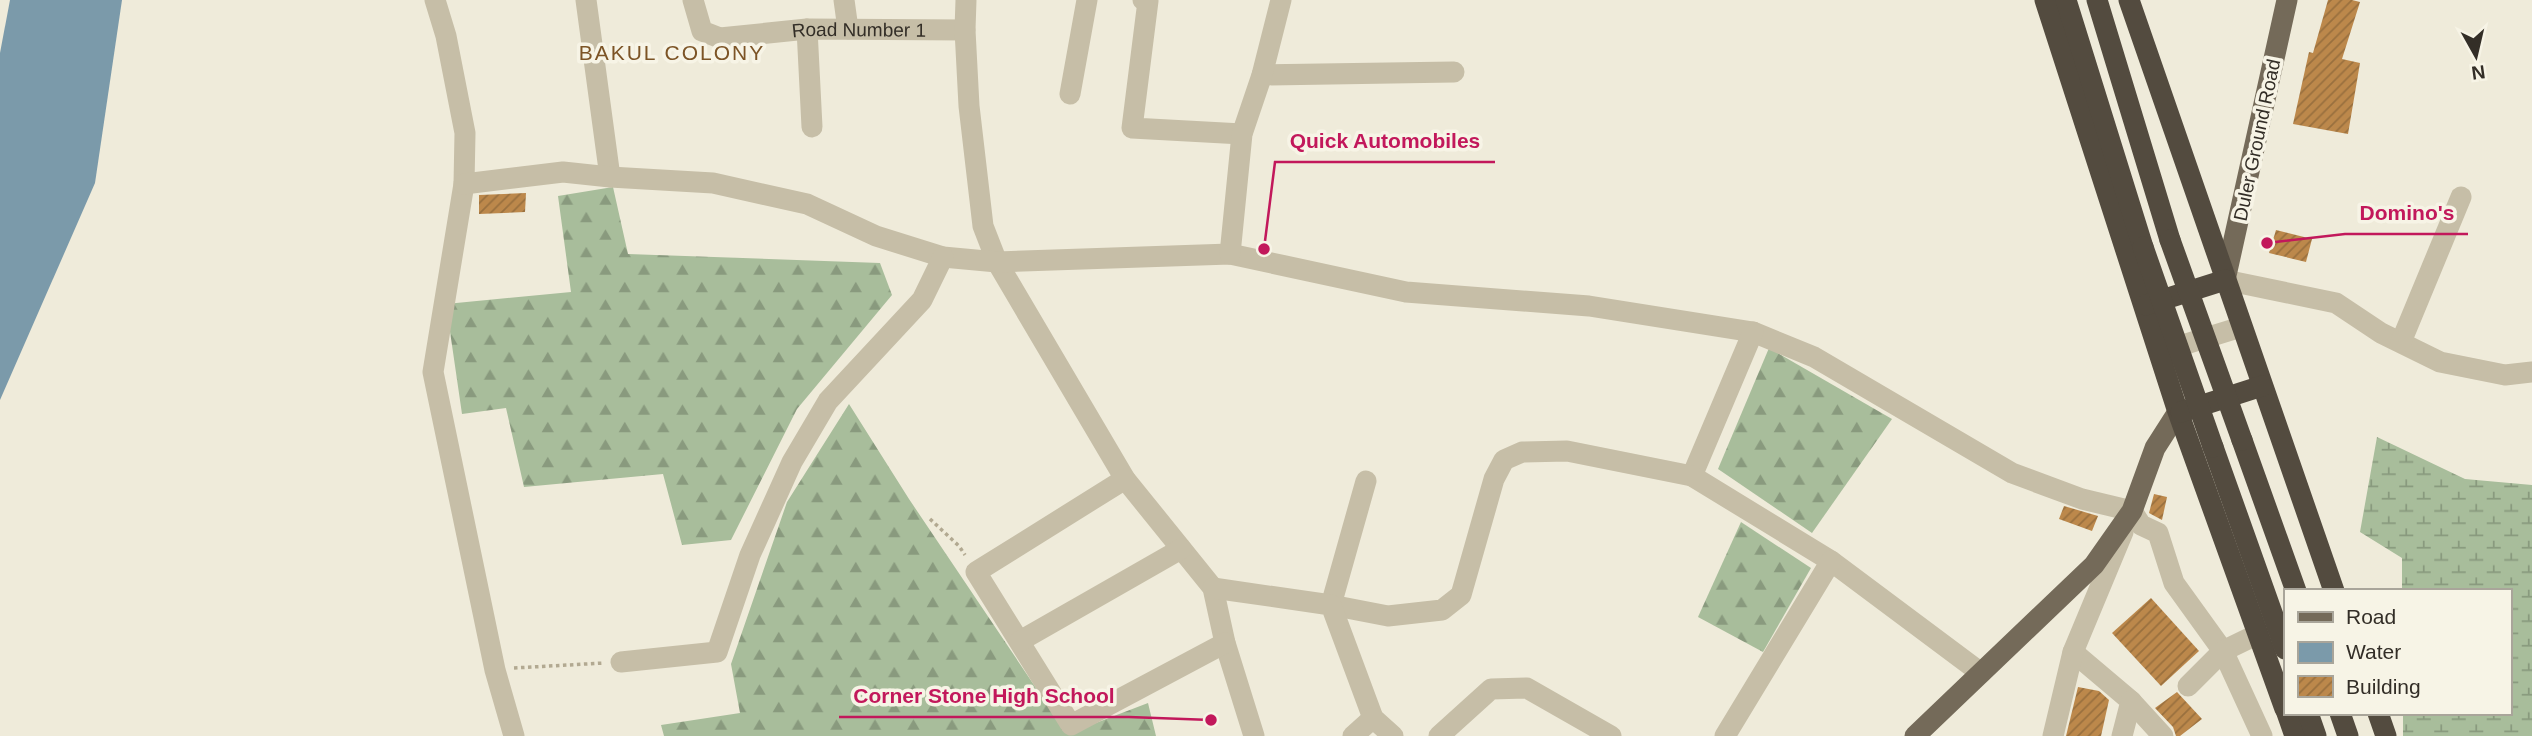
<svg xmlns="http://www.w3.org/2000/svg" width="2532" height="736" viewBox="0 0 2532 736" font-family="Arial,sans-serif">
<defs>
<pattern id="forest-firs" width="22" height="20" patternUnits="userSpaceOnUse" patternTransform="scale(1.75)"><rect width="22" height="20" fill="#a8bd9b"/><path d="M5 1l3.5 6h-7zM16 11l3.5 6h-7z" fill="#899a7e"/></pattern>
<pattern id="wetland-marsh" width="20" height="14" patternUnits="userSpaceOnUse" patternTransform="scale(1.75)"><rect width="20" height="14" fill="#a8bd9b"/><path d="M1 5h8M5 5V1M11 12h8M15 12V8" fill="none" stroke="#899a7e"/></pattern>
<pattern id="building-hatch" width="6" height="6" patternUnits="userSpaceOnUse" patternTransform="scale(1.75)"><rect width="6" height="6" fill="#bc884b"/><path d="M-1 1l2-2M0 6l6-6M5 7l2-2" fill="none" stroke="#99703e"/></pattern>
</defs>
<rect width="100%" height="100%" fill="#efebda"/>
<g fill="url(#forest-firs)">
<polygon points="613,187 628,254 880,263 892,295 797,409 731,540 682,545 663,474 524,487 506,408 462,414 446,304 571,292 558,196"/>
<polygon points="1769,348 1892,419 1812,533 1718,469"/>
<polygon points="849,404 909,499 1067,734 1148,703 1156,736 664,736 661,725 740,713 731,664 787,502"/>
<polygon points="1741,522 1811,568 1763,652 1698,617"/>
</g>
<polygon fill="url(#wetland-marsh)" points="2377,437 2465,479 2532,485 2532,736 2403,736 2403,713 2509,713 2509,591 2402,591 2402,558 2360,532"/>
<polygon fill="#7b9aaa" points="10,0 122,0 95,183 0,400 0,53"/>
<g fill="url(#building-hatch)">
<polygon points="2328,0 2352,0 2360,2 2342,59 2360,63 2348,134 2293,124 2309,52 2313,53"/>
<polygon points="526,193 525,212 479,214 479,195"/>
<polygon points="2276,230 2312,239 2306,262 2269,253"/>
<polygon points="2154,494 2167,497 2162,520 2149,513"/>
<polygon points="2064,506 2098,516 2092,531 2059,519"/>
<polygon points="2151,598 2199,651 2161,686 2112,633"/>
<polygon points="2078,687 2099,691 2109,700 2101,736 2066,736"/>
<polygon points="2177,692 2202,719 2180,736 2176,736 2173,727 2155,708"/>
</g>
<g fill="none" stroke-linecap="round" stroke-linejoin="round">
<g stroke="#b2a991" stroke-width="3.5" stroke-dasharray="3.5 3.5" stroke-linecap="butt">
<polyline points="930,519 959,546 965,555"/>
<polyline points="514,668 604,663"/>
</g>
<g stroke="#c6bea7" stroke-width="21">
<polyline points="435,0 446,36 465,133 464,184 433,372 495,670 514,736"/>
<polyline points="586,0 610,177"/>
<path id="s1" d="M 693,0 L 702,31 L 720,38 L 807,29 L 965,30"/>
<polyline points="844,0 848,29"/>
<polyline points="966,0 965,30 969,106 983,226 997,262 1125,479 1213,588 1225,643 1254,736"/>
<polyline points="1143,0 1148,1 1132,128 1242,134"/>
<polyline points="807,29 812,127"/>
<polyline points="1262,75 1454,72"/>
<polyline points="1070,94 1087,0"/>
<polyline points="464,184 563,172 610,177 713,183 807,204 876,236 943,257 997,262 1230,254 1406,292 1589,306 1753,332 1814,357 2012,473 2082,499 2132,511 2141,525 2158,533 2174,583 2223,651 2262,736"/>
<polyline points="1230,254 1242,134 1262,75 1281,0"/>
<polyline points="2225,280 2336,303 2381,333 2440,362 2505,375 2532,372"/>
<polyline points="2401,342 2461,197"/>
<polyline points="2160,352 2241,327"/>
<polyline points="1692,476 1753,332"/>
<polyline points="1125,479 976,572 1071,725 1225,643"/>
<polyline points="1366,481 1331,605 1388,616 1442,610 1461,595 1494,479 1504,460 1522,452 1567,451 1692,476 1831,561 1981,673"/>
<polyline points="1213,588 1331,605 1373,718 1393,736"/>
<polyline points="1020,641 1181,549"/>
<polyline points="2073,652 2131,701 2122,736"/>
<polyline points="621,662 717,652 750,555 792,462 828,401 922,300 943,257"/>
<polyline points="2188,686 2223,651 2258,634"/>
<polyline points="2131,701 2163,736"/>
<polyline points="1353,736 1373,718"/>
<polyline points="1439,736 1491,689 1527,688 1611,736"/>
<polyline points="1725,736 1831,561"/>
<polyline points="2053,736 2073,652 2123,532"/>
</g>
<g stroke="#746a59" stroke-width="21">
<polyline points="2225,280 2287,0"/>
<polyline points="1915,736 2094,565 2132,511 2155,448 2178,412"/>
</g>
<g stroke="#534b3f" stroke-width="21">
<polyline points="2045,0 2178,412 2285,709"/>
<polyline points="2066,0 2143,247"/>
<polyline points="2097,0 2170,240"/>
<polyline points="2129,0 2334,591"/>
<polyline points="2146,305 2225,280"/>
<polyline points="2181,412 2262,386"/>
<polyline points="2242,440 2296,591"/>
<polyline points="2213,447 2285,649"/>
<polyline points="2287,713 2295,736"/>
<polyline points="2308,713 2316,736"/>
<polyline points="2340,713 2348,736"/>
<polyline points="2378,713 2386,736"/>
</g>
<g stroke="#534b3f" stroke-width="21">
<polyline points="2170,240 2242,440"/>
<polyline points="2143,247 2213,447"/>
</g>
</g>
<g text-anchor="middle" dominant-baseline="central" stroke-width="7" stroke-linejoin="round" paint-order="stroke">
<g font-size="19" fill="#332e27" stroke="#f7f4e6">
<text stroke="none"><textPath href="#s1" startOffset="191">Road Number 1</textPath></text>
<text transform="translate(2257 140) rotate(-78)">Duler Ground Road</text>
</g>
<g font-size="21" letter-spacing="2" fill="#7c5426" stroke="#f7f4e6">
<text x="672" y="52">BAKUL COLONY</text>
</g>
</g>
<path fill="none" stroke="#c2185b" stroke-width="2.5" d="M1264 249L1275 162H1495M2267 243L2345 234H2468M1211 720L1129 717H839"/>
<g fill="#c2185b" stroke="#f7f4e6" stroke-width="2.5">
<circle cx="1264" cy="249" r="7"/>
<circle cx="2267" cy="243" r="7"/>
<circle cx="1211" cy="720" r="7"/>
</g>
<g font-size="21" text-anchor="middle" font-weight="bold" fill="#c2185b" stroke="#f7f4e6" stroke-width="7" stroke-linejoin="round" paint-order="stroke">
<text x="1385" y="148">Quick Automobiles</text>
<text x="2407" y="220">Domino's</text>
<text x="984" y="703">Corner Stone High School</text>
</g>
<rect x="2284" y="589" width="228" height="126" fill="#f7f4e6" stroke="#a9a59a" stroke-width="2"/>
<rect x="2298" y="612" width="35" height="10" fill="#746a59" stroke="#a9a59a" stroke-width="2"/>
<text x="2346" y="624" font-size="21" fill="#332e27">Road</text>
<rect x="2298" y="642" width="35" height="21" fill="#7b9aaa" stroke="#a9a59a" stroke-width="2"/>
<text x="2346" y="659" font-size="21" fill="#332e27">Water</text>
<rect x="2298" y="676" width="35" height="21" fill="url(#building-hatch)" stroke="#a9a59a" stroke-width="2"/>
<text x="2346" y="694" font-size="21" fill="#332e27">Building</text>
<g transform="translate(2476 56) rotate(172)" stroke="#f7f4e6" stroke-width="5" paint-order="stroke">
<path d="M0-5L12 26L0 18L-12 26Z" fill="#332e27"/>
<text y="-10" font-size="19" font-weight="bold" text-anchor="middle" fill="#332e27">N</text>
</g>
</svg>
